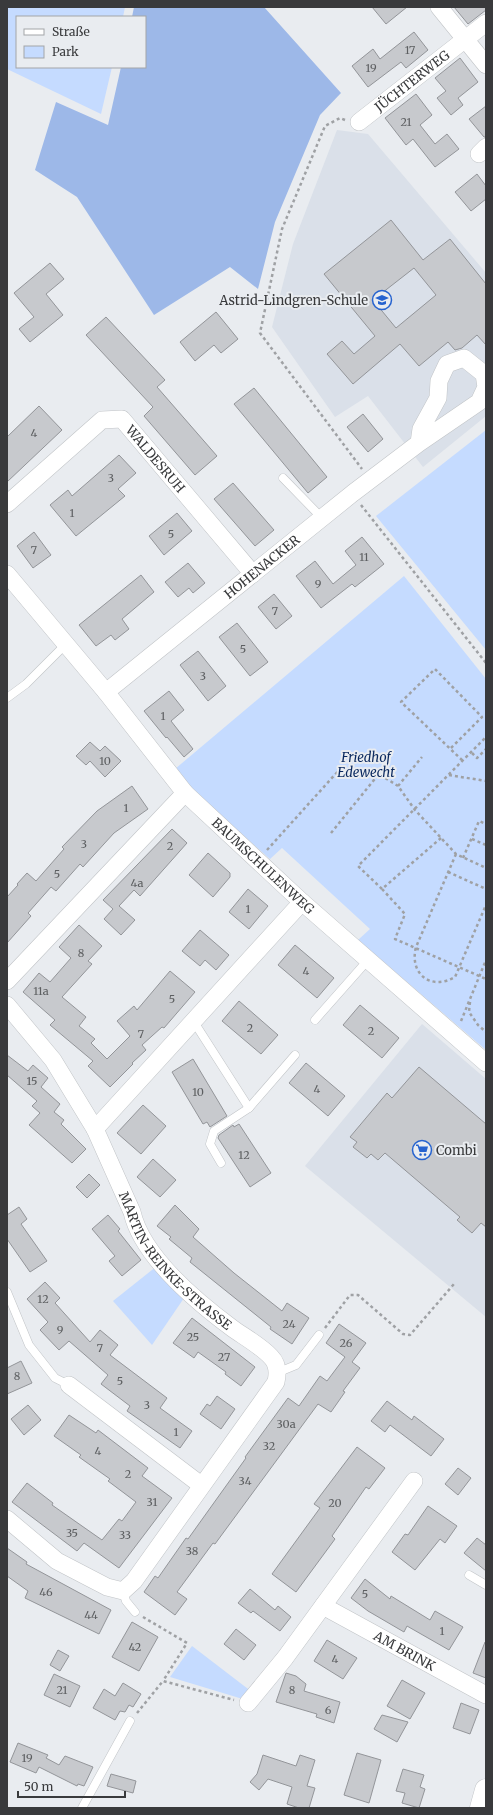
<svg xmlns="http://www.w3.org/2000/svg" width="493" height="1815" viewBox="0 0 493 1815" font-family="Merriweather,serif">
<rect width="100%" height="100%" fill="#e9ecf0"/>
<g fill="#dae0e9">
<polygon points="337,130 368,134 486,273 486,416 423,467 368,396 335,417 272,327 293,244"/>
<polygon points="422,1024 486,1079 486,1317 305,1166"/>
</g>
<g fill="#c5dbff">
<polygon points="7,7 125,7 123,17 17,17 17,67 112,67 101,114 7,69"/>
<polygon points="486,430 486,650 376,516"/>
<polygon points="404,576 486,679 486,1050 358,940 370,929 282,848 270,859 203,800 175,769"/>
<polygon points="157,1266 184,1298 152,1345 113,1301"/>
<polygon points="192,1646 252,1692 246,1700 170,1677"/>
</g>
<polygon fill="#9db8e8" points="134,7 264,7 341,93 320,115 275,222 258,289 230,267 154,315 77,197 35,170 56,102 108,125 121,67 145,67 145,17 132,17"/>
<g fill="#c7c9cd" stroke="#939599" fill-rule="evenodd">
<polygon points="372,7 407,7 386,24"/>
<polygon points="454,7 486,7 486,10 468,24"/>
<polygon points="414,32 428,50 406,68 401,62 368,87 352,66 373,49 380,59"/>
<polygon points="460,58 478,82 458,98 463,105 451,115 437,98 446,91 435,78"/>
<polygon points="416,94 432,115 420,125 435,144 447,134 459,149 435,167 413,139 406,145 385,118"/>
<polygon points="486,106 486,137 484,137 469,119"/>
<polygon points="477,174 486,186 486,199 471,211 455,192"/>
<path d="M 391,220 L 423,260 L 450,239 L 486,284 L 486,345 L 477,335 L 462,348 L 455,350 L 448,342 L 419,366 L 400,344 L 353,384 L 327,354 L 342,341 L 354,354 L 375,336 L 324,274 ZM 414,268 L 436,295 L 396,328 L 373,300 Z"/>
<polygon points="50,263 64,279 46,294 63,315 30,342 19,329 34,317 14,293"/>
<polygon points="216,312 238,339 221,353 214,345 195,361 180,342"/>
<polygon points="106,317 165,380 157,387 217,456 195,475 144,416 153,407 86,335"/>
<polygon points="254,388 327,477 308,493 234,404"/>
<polygon points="39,406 62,430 7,482 7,437"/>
<polygon points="363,414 383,439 368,452 347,427"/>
<polygon points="119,455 136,473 118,489 125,496 76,536 50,505 68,490 72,496"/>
<polygon points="233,483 274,530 255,546 214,499"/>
<polygon points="177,513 192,531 164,555 149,536"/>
<polygon points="34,532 51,555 33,568 17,546"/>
<polygon points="362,537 384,564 355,587 352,584 321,608 296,576 315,561 333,584 356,565 345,551"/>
<polygon points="188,563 205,583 193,593 189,588 178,597 165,582"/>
<polygon points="141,575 154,592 122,619 129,629 115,640 111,635 96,646 79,625"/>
<polygon points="274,594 292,616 276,629 258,607"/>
<polygon points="237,623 268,662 250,676 219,637"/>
<polygon points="198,651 226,686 208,701 180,665"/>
<polygon points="169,691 184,710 171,721 193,749 184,757 167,737 166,738 144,711"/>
<polygon points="90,742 100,751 105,746 121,761 105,777 90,761 86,765 76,756"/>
<polygon points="132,786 148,809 114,833 83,867 80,864 56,891 51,887 28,913 31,916 7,943 7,897 18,885 17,884 27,873 36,881 64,849 62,847 97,811"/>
<polygon points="172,829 187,843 140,896 134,890 119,906 135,920 121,935 104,919 113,909 103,900"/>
<polygon points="208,853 230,873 230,877 213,897 189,875"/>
<polygon points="248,889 268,906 249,929 229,912"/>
<polygon points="79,925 102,946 88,961 92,964 62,997 86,1017 79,1026 95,1039 91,1043 107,1059 130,1036 117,1021 134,1006 137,1010 170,971 195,992 164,1028 162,1027 142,1045 146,1050 132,1063 133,1064 110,1087 88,1066 93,1061 50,1025 55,1020 23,992 39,973 50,982 71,958 59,947"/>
<polygon points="200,930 229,955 216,970 205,960 200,966 182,951"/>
<polygon points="295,945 334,978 317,998 278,965"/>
<polygon points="239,1001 278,1035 261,1054 222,1021"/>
<polygon points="360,1005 399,1038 382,1058 343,1025"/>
<polygon points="7,1055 28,1071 33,1065 48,1078 41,1087 60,1104 54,1112 64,1120 61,1124 86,1149 72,1163 29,1125 40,1113 32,1106 37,1101 7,1075"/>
<polygon points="193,1059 227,1116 210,1127 207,1122 203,1124 172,1072"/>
<polygon points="306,1063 345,1096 328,1116 289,1083"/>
<polygon points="419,1067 486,1124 486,1227 481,1223 472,1233 457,1220 460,1217 385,1153 378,1160 371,1154 367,1158 353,1147 357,1142 350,1137 387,1093 392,1098"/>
<polygon points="143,1105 166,1126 141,1154 117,1133"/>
<polygon points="239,1124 271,1173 250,1187 218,1138 219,1135 233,1125 234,1127"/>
<polygon points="153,1159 176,1180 160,1197 137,1177"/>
<polygon points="89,1174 100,1185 87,1198 76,1187"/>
<polygon points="175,1205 199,1229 193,1237 234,1273 282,1311 287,1303 309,1318 292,1344 270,1329 271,1327 190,1262 192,1258 169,1239 171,1237 157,1226"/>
<polygon points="19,1207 27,1219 21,1224 47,1261 30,1272 7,1239 7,1215"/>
<polygon points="108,1215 120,1229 118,1231 141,1260 122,1276 109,1261 115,1256 92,1229"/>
<polygon points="45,1282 60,1298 55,1303 90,1342 100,1330 118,1345 110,1355 167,1398 160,1408 192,1431 180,1448 127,1411 130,1406 101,1384 108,1375 69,1341 59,1350 40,1330 48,1322 27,1299"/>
<polygon points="192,1318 255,1367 241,1386 225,1374 226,1372 198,1352 194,1358 173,1343"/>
<polygon points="339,1324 366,1343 352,1362 360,1368 343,1391 345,1392 331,1412 318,1404 215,1544 213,1543 177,1592 187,1599 175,1615 144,1592 155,1576 158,1578 186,1538 188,1539 246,1458 245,1457 288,1398 299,1406 320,1376 327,1381 345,1357 326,1343"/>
<polygon points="21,1361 32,1383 7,1394 7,1368"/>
<polygon points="217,1396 235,1409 221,1429 200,1414 207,1404 210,1406"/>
<polygon points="387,1401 412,1420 414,1416 444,1439 431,1456 390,1425 385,1432 371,1421"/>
<polygon points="28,1405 41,1420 24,1435 11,1419"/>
<polygon points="69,1415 96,1433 98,1430 148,1468 142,1476 172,1498 119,1568 84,1543 77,1551 12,1502 27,1483 53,1503 52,1505 102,1540 119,1519 122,1521 136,1502 108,1481 110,1479 79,1457 81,1455 54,1436"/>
<polygon points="357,1447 385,1468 369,1489 366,1487 332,1536 335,1539 296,1592 272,1574 320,1508 314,1504"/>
<polygon points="458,1468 471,1478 458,1495 445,1484"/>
<polygon points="428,1506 457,1526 445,1543 440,1539 415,1570 392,1552 405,1534 408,1535"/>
<polygon points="477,1538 486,1545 486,1571 464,1553"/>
<polygon points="7,1548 27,1562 26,1564 111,1610 99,1634 25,1598 28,1591 7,1576"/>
<polygon points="365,1579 390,1599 391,1596 430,1620 435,1611 463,1627 449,1650 407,1626 404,1632 368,1611 351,1598"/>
<polygon points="250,1589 275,1610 278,1606 291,1617 280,1631 253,1611 251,1613 238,1603"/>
<polygon points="132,1622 158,1637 139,1671 112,1657"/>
<polygon points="236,1629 256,1645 244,1660 224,1644"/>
<polygon points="327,1640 357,1658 343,1679 314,1661"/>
<polygon points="485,1642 486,1642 486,1678 473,1673"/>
<polygon points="58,1650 69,1656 60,1671 50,1665"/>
<polygon points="286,1673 296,1676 306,1684 304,1691 340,1702 334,1723 316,1717 317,1714 276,1702"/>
<polygon points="54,1674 80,1686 70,1707 44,1695"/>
<polygon points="402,1680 425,1693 410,1719 387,1706"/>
<polygon points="123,1683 141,1694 133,1707 129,1705 125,1712 120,1711 115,1720 93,1708 104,1689 115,1696"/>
<polygon points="461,1703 479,1710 470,1734 453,1728"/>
<polygon points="382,1715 408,1722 397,1742 374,1729"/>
<polygon points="18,1743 48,1755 46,1758 59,1765 65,1756 93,1767 84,1786 78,1784 77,1786 39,1767 36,1773 10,1762"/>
<polygon points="357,1753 381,1760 369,1803 344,1795"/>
<polygon points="263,1755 296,1766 300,1755 315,1760 307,1786 315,1788 309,1808 299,1808 287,1804 292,1787 268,1779 259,1790 250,1782 257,1774"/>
<polygon points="403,1769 424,1775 420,1787 425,1789 419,1808 402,1803 405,1793 396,1791"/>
<polygon points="111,1774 136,1781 133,1793 107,1786"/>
</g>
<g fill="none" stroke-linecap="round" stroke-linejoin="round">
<g stroke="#c1c4c7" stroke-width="9">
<g id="service">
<polyline points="283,478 322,518"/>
<polyline points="7,698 26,684 65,645"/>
<polyline points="315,1020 368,960"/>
<polyline points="194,1022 249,1108"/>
<polyline points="221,1163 210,1144 214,1131 249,1108 295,1055"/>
<polyline points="7,1292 29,1345 55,1378 69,1385"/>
<polyline points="279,1372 296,1365 319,1335"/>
<polyline points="469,1575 486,1585"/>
<polyline points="123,1591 126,1601 135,1612"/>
<polyline points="82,1808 130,1721"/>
</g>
</g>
<g stroke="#c1c4c7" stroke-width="18">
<g id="minor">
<polyline points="439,7 486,65"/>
<path id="s1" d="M 359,122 L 486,23"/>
<polyline points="479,154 486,147"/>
<path id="s2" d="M 7,504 L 102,420 L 122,419 L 253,574"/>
<path id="s3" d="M 7,574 L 106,692 L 185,793 L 302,902 L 486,1063"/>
<path id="s4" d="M 106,692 L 353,493 L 419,443 L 479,402 L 486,387 L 484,374 L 464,358 L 447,364 L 439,381 L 438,398 L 421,429 L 419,443"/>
<polyline points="7,981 185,793"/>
<path id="s5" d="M 7,1005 L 53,1060 L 95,1129 L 132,1212 C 142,1256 197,1302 232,1328 C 243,1336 261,1346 271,1357 C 278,1364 278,1373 276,1382 L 134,1581 L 123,1591 L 107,1587 L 57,1561 L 7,1519"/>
<polyline points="95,1129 302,902"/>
<polyline points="69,1385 201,1485"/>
<path id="s6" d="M 323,1606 L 486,1695"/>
<polyline points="248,1703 285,1658 414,1481"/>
</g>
</g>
<g stroke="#c1c4c7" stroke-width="23">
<polyline id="secondary" points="481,1808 486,1790"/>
</g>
<g stroke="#9fa1a4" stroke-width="2.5" stroke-dasharray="3 3" stroke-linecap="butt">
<polyline points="345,120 340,118 325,126 282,229 260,333 362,469"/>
<polyline points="361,505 486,663"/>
<polyline points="451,748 482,717 435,669 401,702 463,761"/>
<polyline points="472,753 477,758 486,749"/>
<polyline points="449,775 486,781"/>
<polyline points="398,786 422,757"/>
<polyline points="331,833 378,775"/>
<polyline points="441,838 382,889 405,914 395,939 486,979"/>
<polyline points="472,839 486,845"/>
<polyline points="267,850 340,769 379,774 398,786 415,810 456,854 486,868"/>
<path d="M 456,854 L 416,947 C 409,974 431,991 455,977 L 486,905"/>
<polyline points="463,858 479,821 486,824"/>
<polyline points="448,872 486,889"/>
<polyline points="382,889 358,866 486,737"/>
<polyline points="470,1002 469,1012 478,1025 486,1032"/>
<polyline points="461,1021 486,960"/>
<polyline points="325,1328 350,1295 358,1295 403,1334 410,1335 454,1284"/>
<polyline points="143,1617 187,1643 163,1681"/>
<polyline points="137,1713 163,1681 234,1700"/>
</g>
<use href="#service" stroke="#fff" stroke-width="8"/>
<use href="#minor" stroke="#fff" stroke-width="17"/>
<use href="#secondary" stroke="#fff" stroke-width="22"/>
</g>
<defs>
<g id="school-ring" transform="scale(1)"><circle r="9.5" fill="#e9ecf0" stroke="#2663cf" stroke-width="1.5"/><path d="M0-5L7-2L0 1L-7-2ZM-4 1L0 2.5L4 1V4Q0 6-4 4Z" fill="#2663cf"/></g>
<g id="supermarket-ring" transform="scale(1)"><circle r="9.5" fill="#e9ecf0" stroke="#2663cf" stroke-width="1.5"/><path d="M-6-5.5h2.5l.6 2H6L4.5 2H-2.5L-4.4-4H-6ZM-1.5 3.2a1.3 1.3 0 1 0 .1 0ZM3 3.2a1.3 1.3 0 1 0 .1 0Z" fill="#2663cf"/></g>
</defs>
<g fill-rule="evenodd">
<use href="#school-ring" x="382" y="300"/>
<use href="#supermarket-ring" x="422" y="1150"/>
</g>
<g text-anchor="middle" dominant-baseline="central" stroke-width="4" stroke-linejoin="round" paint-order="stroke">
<g font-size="11" fill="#5c5e60">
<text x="410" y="50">17</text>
<text x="371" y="68">19</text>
<text x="406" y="122">21</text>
<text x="34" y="433">4</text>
<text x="111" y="478">3</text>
<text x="72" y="513">1</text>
<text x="171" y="534">5</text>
<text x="34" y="550">7</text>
<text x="364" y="557">11</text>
<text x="318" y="584">9</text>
<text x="275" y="611">7</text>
<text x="243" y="649">5</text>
<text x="203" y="676">3</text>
<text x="163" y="716">1</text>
<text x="105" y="761">10</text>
<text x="126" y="808">1</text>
<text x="84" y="844">3</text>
<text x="170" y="846">2</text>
<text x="57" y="874">5</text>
<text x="137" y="883">4a</text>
<text x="248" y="909">1</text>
<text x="81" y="953">8</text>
<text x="306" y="971">4</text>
<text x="41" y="991">11a</text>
<text x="172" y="999">5</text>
<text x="250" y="1028">2</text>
<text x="371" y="1031">2</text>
<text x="141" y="1034">7</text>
<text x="32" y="1081">15</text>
<text x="317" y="1089">4</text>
<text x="198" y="1092">10</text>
<text x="244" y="1155">12</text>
<text x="43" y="1299">12</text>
<text x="289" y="1324">24</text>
<text x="60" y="1330">9</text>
<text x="193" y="1337">25</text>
<text x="346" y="1343">26</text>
<text x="100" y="1348">7</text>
<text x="224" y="1357">27</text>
<text x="17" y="1376">8</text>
<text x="120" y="1381">5</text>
<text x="147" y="1405">3</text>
<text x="286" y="1424">30a</text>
<text x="176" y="1432">1</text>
<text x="269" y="1446">32</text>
<text x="98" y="1451">4</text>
<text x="128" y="1474">2</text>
<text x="245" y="1481">34</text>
<text x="152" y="1502">31</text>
<text x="335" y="1503">20</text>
<text x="72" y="1533">35</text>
<text x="125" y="1535">33</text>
<text x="192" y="1551">38</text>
<text x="46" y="1592">46</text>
<text x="365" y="1594">5</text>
<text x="91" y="1615">44</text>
<text x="442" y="1631">1</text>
<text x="135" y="1647">42</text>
<text x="335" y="1659">4</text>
<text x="62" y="1690">21</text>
<text x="292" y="1690">8</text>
<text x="328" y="1710">6</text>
<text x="27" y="1758">19</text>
</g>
<g font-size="13" fill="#393a3c" stroke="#e9ecf0">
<text stroke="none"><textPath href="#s1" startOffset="67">JÜCHTERWEG</textPath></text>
<text stroke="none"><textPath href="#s2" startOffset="199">WALDESRUH</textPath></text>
<text stroke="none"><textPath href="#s4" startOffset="200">HOHENACKER</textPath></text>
<text stroke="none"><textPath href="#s3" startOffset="389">BAUMSCHULENWEG</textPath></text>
<text stroke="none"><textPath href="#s5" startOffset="309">MARTIN-REINKE-STRASSE</textPath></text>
<text stroke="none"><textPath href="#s6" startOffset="93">AM BRINK</textPath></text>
</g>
<g font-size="13" fill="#393a3c" stroke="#e9ecf0" text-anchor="end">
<text x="368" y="300">Astrid-Lindgren-Schule</text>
<text x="436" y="1150" text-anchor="start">Combi</text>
</g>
<g font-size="13" font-style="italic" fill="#09285e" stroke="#e9ecf0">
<text x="366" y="757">Friedhof<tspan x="366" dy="15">Edewecht</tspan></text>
</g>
</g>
<rect width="493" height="1815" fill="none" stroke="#393a3c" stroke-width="16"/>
<rect x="16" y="16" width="130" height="52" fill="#e9ecf0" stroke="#a3a5a8"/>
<rect x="24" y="29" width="20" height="6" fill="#ffffff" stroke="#a3a5a8"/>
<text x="52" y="36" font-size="12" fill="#393a3c">Straße</text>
<rect x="24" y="46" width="20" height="12" fill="#c5dbff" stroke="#a3a5a8"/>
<text x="52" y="56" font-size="12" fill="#393a3c">Park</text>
<path d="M18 1791v6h107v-6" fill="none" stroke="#393a3c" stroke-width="2"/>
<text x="24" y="1791" font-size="12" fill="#393a3c" stroke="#e9ecf0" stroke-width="3" paint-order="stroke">50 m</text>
</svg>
